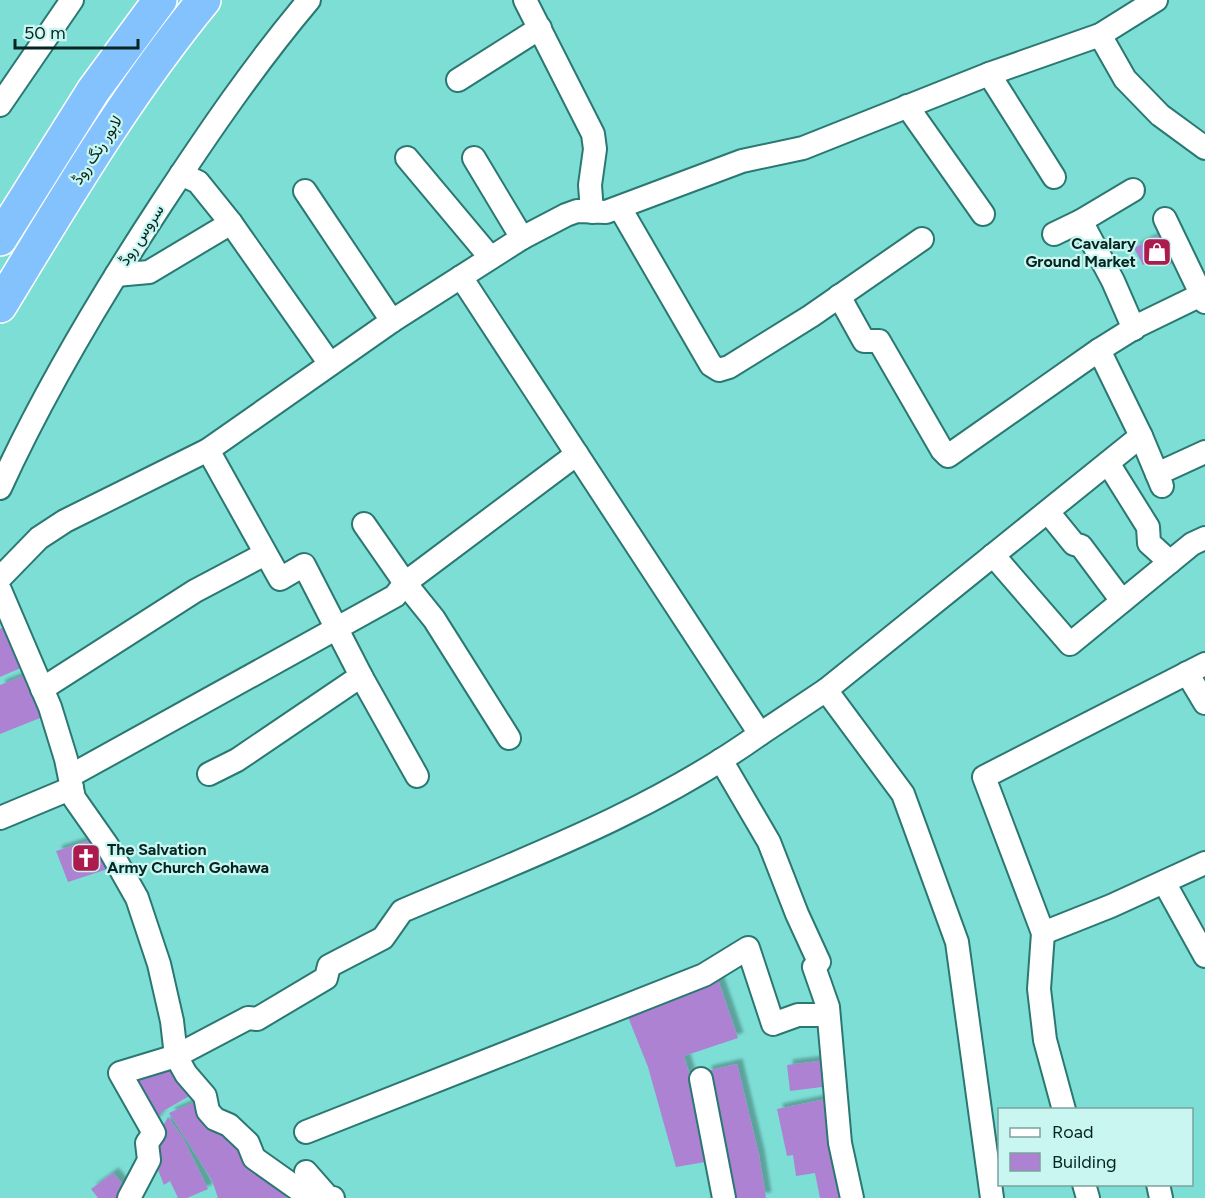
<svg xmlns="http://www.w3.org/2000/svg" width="1205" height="1198" viewBox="0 0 1205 1198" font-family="Figtree,Vazirmatn,sans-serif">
<defs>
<filter id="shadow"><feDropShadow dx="5.5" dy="-5.5" stdDeviation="1.5" flood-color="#0004"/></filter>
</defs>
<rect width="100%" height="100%" fill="#7dded5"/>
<g fill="#ad82d3" filter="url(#shadow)">
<polygon points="1167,231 1181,258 1167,266 1161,255 1143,265 1134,248"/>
<polygon points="4,627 23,667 0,677 0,629"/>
<polygon points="28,674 45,716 0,734 0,685"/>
<polygon points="100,837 117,866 68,882 56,851"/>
<polygon points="717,977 738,1038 684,1056 696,1095 711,1161 676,1167 648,1067 626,1012"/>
<polygon points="827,1060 830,1086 790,1091 787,1065"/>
<polygon points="172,1063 193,1094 163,1111 154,1123 128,1077"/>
<polygon points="737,1064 759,1155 766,1198 734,1198 706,1071"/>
<polygon points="831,1098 849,1198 820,1198 815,1173 796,1176 793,1155 787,1156 777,1109"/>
<polygon points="195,1102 277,1181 287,1198 218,1198 212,1180 169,1113"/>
<polygon points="168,1117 183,1138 208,1189 187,1198 178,1198 170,1181 164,1185 154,1160 153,1144"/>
<polygon points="113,1173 125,1187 118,1198 98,1198 91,1189"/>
</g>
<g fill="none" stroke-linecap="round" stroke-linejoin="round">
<g stroke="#2b7771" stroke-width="26">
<g id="minor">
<polyline points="525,0 593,134 595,149 590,185 592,212"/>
<polyline points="1100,35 1125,79 1160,115 1205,148"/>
<polyline points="989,74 1054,177"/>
<polyline points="458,80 540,28"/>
<polyline points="0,105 72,0"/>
<polyline points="907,106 983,214"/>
<polyline points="407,158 490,257"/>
<polyline points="474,158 522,238"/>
<polyline points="181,174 198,182 231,223 330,364"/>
<polyline points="305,191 392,321"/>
<polyline points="620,208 711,365 719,370 729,367 811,316 922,239"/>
<polyline points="1165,219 1205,302"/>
<polyline points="1081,221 1113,281 1134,329"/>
<polyline points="1054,234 1081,221 1133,190"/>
<polyline points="116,275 149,272 231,223"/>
<polyline points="839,296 864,341 879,341 942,450 948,456 1099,350"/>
<polyline points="1141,436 1162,486"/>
<polyline points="208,450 280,579 304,565 361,676 417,776"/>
<polyline points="1108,463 1148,527 1149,543 1170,562"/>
<polyline points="1157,474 1205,452"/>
<path d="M 0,488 C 45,389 103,293 162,203 C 208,133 255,64 309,0"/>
<polyline points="1048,512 1074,544 1081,546 1122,601"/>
<polyline points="364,524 405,583 434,619 509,738"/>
<polyline points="993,555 1070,644 1192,544 1205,538"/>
<polyline points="0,578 39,538 65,521 208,450 392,321 522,238 566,215 577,211 606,212 742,161 803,148 989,74 1100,35 1156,0"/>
<polyline points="0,590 50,707 66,759 74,798 107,845 137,898 159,964 172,1021 176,1056 186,1074 205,1096 208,1111 215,1119 229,1125 248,1143 254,1158 302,1192 317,1197 333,1198"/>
<polyline points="1187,673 1205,703"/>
<polyline points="42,689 195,591 265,554"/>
<polyline points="826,690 1141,436 1099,350 1139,325 1205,293"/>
<polyline points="760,734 826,690 903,794 957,942 992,1198"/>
<polyline points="721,760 769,842 797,914 819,962 814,967 828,1007 840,1143 852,1198"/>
<polyline points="209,774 237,760 361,676"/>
<polyline points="70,776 395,596 405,583 577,454"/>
<polyline points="0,818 72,788"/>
<polyline points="1164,882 1205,956"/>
<polyline points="1043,933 1111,906 1205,863"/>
<polyline points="701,1079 724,1198"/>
<polyline points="1064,1110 1045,1040 1039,989 1043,933 984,777 1205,664"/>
<polyline points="306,1132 704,975 748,948 773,1024 798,1015 828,1015"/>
<polyline points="306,1172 328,1197"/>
<polyline points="1084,1184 1088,1198"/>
<polyline points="1158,1184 1161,1198"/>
<path d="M 129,1198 L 149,1160 L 147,1143 L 154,1133 L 120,1073 L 176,1056 L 248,1018 L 257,1019 L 326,978 L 329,966 L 383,938 L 402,911 C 524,859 651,812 760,734 L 461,277"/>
</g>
</g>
<g stroke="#fff" stroke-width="36">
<g id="highway">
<polyline points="0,239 93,91 160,0"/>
<path d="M 0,306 C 64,201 126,95 204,0"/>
</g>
</g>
<use href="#minor" stroke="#fff" stroke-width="22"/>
<use href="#highway" stroke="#84c2fd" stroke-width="33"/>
</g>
<defs>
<g id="shop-square" transform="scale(1.5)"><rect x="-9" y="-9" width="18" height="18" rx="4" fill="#ad1b4e" stroke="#c9f6f0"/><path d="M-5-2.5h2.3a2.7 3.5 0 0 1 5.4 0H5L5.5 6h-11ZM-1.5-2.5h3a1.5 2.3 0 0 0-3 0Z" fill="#fff"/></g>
<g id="church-square" transform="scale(1.5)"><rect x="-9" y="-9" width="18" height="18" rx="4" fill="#ad1b4e" stroke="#c9f6f0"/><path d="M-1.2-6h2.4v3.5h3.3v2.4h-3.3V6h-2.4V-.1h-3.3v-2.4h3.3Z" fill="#fff"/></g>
</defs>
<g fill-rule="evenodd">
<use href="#shop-square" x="1157" y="252"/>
<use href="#church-square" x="86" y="858"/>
</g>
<g text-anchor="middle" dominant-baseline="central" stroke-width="4.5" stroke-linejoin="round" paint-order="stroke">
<g font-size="16" fill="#052522" stroke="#c9f6f0">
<text transform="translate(97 150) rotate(-57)">لاہور رنگ روڈ</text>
<text transform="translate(141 235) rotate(-57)">سروس روڈ</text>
</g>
<g font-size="16" font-weight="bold" fill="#052522" stroke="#c9f6f0" text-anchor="end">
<text x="1136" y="243">Cavalary<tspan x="1136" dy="18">Ground Market</tspan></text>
<text x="107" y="849" text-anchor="start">The Salvation<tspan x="107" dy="18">Army Church Gohawa</tspan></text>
</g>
</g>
<rect x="998" y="1108" width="195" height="78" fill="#c9f6f0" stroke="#7ba29e" stroke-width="1.5"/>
<rect x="1010" y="1128" width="30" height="9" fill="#ffffff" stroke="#7ba29e" stroke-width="1.5"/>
<text x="1052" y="1138" font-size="18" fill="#052522">Road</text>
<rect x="1010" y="1153" width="30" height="18" fill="#ad82d3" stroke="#7ba29e" stroke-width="1.5"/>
<text x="1052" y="1168" font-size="18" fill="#052522">Building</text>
<path d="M15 39v9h123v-9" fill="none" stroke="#052522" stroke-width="3"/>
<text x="24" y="39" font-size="18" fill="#052522" stroke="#c9f6f0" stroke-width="4.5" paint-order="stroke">50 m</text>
</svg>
